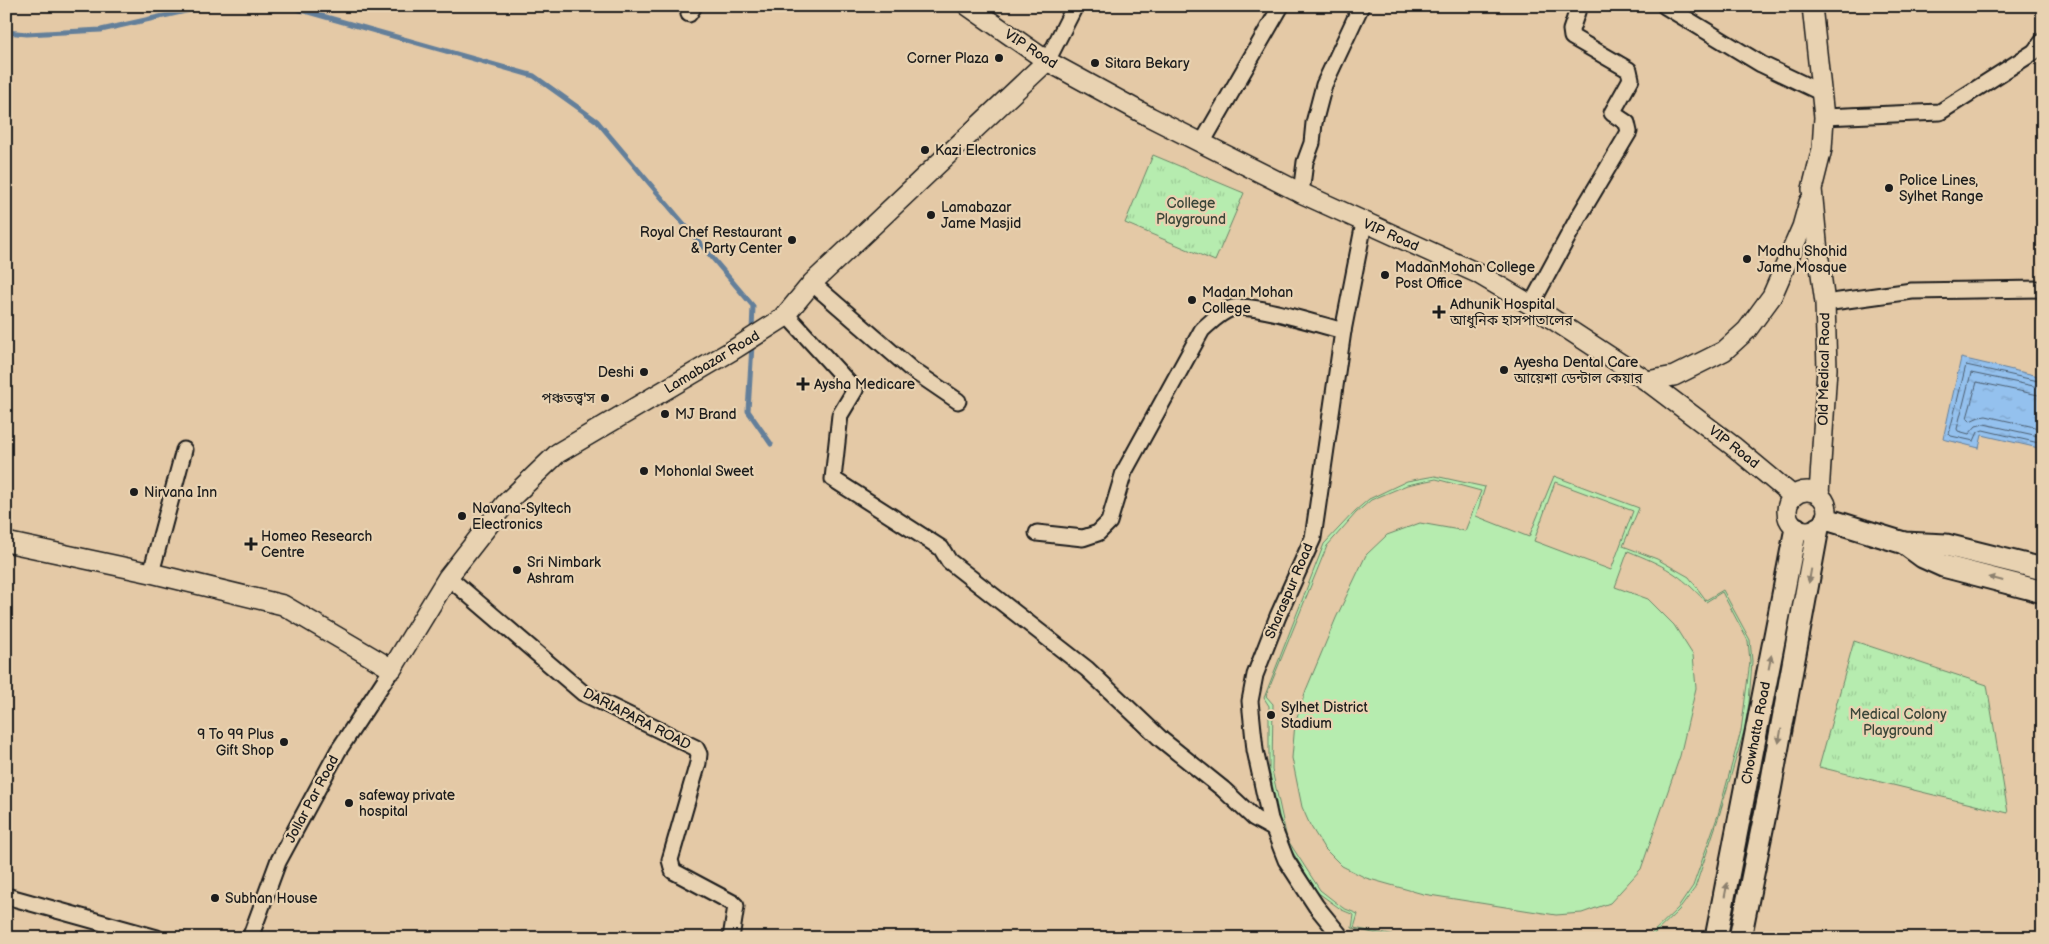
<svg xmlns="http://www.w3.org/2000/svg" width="2049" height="944" viewBox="0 0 2049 944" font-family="'Balsamiq Sans','Noto Sans Bengali',sans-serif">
<defs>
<pattern id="park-tufts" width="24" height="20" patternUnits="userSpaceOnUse" patternTransform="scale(1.25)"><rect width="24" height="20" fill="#b6ecaf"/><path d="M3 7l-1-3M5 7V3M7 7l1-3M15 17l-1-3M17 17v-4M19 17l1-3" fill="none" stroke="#9cca96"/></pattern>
<pattern id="water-ripples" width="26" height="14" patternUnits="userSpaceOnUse" patternTransform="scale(1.25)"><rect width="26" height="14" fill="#94c1ee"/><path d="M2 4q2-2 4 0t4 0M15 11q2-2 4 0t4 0" fill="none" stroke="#7fa5cc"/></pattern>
</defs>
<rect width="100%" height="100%" fill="#e4c9a6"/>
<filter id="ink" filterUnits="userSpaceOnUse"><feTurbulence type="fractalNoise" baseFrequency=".02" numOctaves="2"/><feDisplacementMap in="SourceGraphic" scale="10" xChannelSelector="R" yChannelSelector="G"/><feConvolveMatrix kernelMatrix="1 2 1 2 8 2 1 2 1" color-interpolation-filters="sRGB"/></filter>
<g filter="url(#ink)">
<g fill="url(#park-tufts)" stroke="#698466">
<polygon points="1153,155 1244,193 1215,261 1125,223"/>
<polygon points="1854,641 1987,685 2008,813 1819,767"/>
</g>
<path fill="#b6ecaf" stroke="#698466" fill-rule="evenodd" d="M 1435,476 L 1485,487 L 1476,516 L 1529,537 L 1554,476 L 1639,508 L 1623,546 L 1657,559 L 1689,577 L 1706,600 L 1723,590 L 1750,640 L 1752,661 L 1749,703 L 1744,731 L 1719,816 L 1695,888 L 1679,910 L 1650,938 L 1647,938 L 1678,908 L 1693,886 L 1718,815 L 1741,731 L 1750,661 L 1748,641 L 1722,592 L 1706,602 C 1679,573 1665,566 1628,551 L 1615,587 L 1648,599 L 1674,625 L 1693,655 L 1696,688 L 1680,756 L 1641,869 L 1610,903 L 1582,913 L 1556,915 L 1423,894 L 1366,878 L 1342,866 L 1324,848 L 1310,825 L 1302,807 L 1292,758 L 1295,723 L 1306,690 L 1336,618 L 1366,555 L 1387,535 L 1420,523 L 1465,531 L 1481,491 L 1436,479 L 1407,485 L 1371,500 L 1356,513 L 1327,546 L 1266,696 L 1273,704 L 1272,770 L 1287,839 L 1320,890 L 1343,908 L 1358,914 L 1354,928 L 1406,938 L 1393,938 L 1352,928 L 1354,915 L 1342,910 L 1317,892 L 1284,838 L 1269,770 L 1269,706 L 1264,698 L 1324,544 L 1355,511 L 1369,499 L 1407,481 ZM 1555,482 L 1633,511 L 1611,570 L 1534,541 Z"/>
<polygon fill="url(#water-ripples)" stroke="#647f9a" points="1961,358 2043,377 2043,449 1982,435 1979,448 1943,439"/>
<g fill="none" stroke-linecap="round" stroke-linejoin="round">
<g stroke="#4c5e70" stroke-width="1">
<polyline points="2043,382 1966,365 1949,434 1951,436 1974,441 1978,432 1983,430 2043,444"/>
<polyline points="2043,388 1971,373 1957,429 1958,431 1969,434 1976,426 1984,424 2043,437"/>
<polyline points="2043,396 1977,382 1967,418 1970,421 1979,417 1986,416 2043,429"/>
</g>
<g stroke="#647f9a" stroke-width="5">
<polyline points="287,6 534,76 597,121 753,306 752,331"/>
<polyline points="6,32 27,34 101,30 208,6"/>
<polyline points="752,345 748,411 771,444"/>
</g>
<g stroke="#1c1c1c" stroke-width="19">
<g id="minor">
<polyline points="1665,6 1761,64 1820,92"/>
<polyline points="689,14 694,6"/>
<polyline points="1047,61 1075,6"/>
<polyline points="1824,117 1940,112 2034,52 2043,41"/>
<polyline points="1202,143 1281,6"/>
<polyline points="1301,193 1305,162 1312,143 1314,123 1324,85 1361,6"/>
<polyline points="812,283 911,369 958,401"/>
<polyline points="1825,303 1912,291 2043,289"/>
<polyline points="1531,305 1578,218 1629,132 1627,123 1612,113 1631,79 1629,70 1572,37 1571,30 1579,6"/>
<polyline points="786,314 855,390 840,415 833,479 941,548 949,561 1087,669 1162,740 1223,789 1254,818 1274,829"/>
<path d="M 1037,533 L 1083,538 L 1098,533 L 1109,522 L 1124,472 L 1202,330 C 1211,322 1221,311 1233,308 C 1254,303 1320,325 1343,331"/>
<polyline points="151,573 184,450"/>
<polyline points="448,577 583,693 696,748 699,754 698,763 670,860 673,871 733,903 736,906 731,938"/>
<polyline points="6,896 157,938"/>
<polyline points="250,938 278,862 338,751 392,669"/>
<polyline points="1342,938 1316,906 1286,860 1270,819 1255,750 1250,701 1255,675 1278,616 1313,538 1343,331 1364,223"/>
</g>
</g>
<g stroke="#1c1c1c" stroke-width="22">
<g id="tertiary">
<polyline points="968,6 1047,61 1150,117 1301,193 1477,273 1531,305 1647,381 1733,446 1793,496"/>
<polyline points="1812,6 1824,117 1822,149 1812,189 1818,252 1825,303 1827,369 1819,494"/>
<polyline points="1647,381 1674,376 1724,351 1747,330 1772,296 1802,227 1809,202"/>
<circle cx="1807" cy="511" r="20"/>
<polyline points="6,542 151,573 283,605 392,669 448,577 505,504 558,453 733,350 783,318 812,283 1047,61"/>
</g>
</g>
<g stroke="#1c1c1c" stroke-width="25">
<g id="secondary">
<polyline points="1826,519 1904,543 1946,545 2043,569"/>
<polyline points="1904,543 1923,557 1943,566 2043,592"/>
<polyline points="1716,938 1796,528"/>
<polyline points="1740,938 1770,790 1818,528"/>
</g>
</g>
<use href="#minor" stroke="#e8d2b1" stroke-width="15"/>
<use href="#tertiary" stroke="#e8d2b1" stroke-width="19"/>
<use href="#secondary" stroke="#e8d2b1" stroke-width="21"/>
</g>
<defs><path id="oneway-solid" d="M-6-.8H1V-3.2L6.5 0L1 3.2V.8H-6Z" transform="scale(1.25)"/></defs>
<g fill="#8c806e">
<use href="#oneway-solid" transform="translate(1810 576) rotate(100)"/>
<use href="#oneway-solid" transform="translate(1996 579) rotate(-165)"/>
<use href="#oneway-solid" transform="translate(1770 662) rotate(-79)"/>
<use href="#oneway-solid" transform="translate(1780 736) rotate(100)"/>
<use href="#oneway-solid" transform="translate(1726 890) rotate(-79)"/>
</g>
</g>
<g fill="#1c1c1c" stroke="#e8d2b1" stroke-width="2">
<circle cx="999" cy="58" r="5"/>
<circle cx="1095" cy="63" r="5"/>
<circle cx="925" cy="150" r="5"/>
<circle cx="1889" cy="188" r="5"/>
<circle cx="931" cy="215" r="5"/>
<circle cx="792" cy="240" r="5"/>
<circle cx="1747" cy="259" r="5"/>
<circle cx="1385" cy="275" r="5"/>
<circle cx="1192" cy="300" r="5"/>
<path d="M1436.5 304.5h5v5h5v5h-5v5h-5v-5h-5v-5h5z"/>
<circle cx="1504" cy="370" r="5"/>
<circle cx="644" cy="372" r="5"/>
<path d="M800.5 376.5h5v5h5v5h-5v5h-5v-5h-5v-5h5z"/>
<circle cx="605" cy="398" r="5"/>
<circle cx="665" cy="414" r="5"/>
<circle cx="644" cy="471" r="5"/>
<circle cx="134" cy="492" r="5"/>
<circle cx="462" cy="516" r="5"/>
<path d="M248.5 536.5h5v5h5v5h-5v5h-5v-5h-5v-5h5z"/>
<circle cx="517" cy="570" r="5"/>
<circle cx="1271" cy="715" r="5"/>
<circle cx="284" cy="742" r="5"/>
<circle cx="349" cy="803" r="5"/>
<circle cx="215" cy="898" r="5"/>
</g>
<g text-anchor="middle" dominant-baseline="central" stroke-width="4.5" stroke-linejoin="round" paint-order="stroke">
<g font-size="14" fill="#1c1c1c" stroke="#e8d2b1">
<text transform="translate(1031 49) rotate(33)">VIP Road</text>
<text transform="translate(1391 235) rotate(24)">VIP Road</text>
<text transform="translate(712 362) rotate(-31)">Lamabazar Road</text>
<text transform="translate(1824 369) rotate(-89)">Old Medical Road</text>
<text transform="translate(1734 447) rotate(38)">VIP Road</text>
<text transform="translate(1289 591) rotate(-67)">Sharaspur Road</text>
<text transform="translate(637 719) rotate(27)">DARIAPARA ROAD</text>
<text transform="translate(1756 733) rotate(-79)">Chowhatta Road</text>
<text transform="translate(312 799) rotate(-62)">Jollar Par Road</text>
</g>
<g font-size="14" fill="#1c1c1c" stroke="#e8d2b1" text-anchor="start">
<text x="989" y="58" text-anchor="end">Corner Plaza</text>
<text x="1105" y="63">Sitara Bekary</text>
<text x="935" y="150">Kazi Electronics</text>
<text x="1899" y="180">Police Lines,<tspan x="1899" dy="16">Sylhet Range</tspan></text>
<text x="941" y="207">Lamabazar<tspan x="941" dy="16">Jame Masjid</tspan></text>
<text x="782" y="232" text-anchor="end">Royal Chef Restaurant<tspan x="782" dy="16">&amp; Party Center</tspan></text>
<text x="1757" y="251">Modhu Shohid<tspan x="1757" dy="16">Jame Mosque</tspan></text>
<text x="1395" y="267">MadanMohan College<tspan x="1395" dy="16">Post Office</tspan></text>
<text x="1202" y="292">Madan Mohan<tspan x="1202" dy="16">College</tspan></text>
<text x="1450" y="304">Adhunik Hospital<tspan x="1450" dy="16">আধুনিক হাসপাতালের</tspan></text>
<text x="1514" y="362">Ayesha Dental Care<tspan x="1514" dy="16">আয়েশা ডেন্টাল কেয়ার</tspan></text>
<text x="634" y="372" text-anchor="end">Deshi</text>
<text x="814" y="384">Aysha Medicare</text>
<text x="595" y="398" text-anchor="end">পঞ্চতত্ত্ব'স</text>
<text x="675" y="414">MJ Brand</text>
<text x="654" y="471">Mohonlal Sweet</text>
<text x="144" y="492">Nirvana Inn</text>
<text x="472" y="508">Navana-Syltech<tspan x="472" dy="16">Electronics</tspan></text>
<text x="261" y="536">Homeo Research<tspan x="261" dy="16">Centre</tspan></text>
<text x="527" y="562">Sri Nimbark<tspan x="527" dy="16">Ashram</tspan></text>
<text x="1281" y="707">Sylhet District<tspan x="1281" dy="16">Stadium</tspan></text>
<text x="274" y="734" text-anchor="end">9 To 99 Plus<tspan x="274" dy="16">Gift Shop</tspan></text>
<text x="359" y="795">safeway private<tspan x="359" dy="16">hospital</tspan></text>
<text x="225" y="898">Subhan House</text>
</g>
<g font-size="14" fill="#3b4639" stroke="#e8d2b1">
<text x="1191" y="203">College<tspan x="1191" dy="16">Playground</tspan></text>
<text x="1898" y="714">Medical Colony<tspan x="1898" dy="16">Playground</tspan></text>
</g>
</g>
<rect width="2049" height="944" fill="none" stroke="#e8d2b1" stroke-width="25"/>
<rect x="12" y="12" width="2024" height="919" fill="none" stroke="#1c1c1c" stroke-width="2" filter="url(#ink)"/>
</svg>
